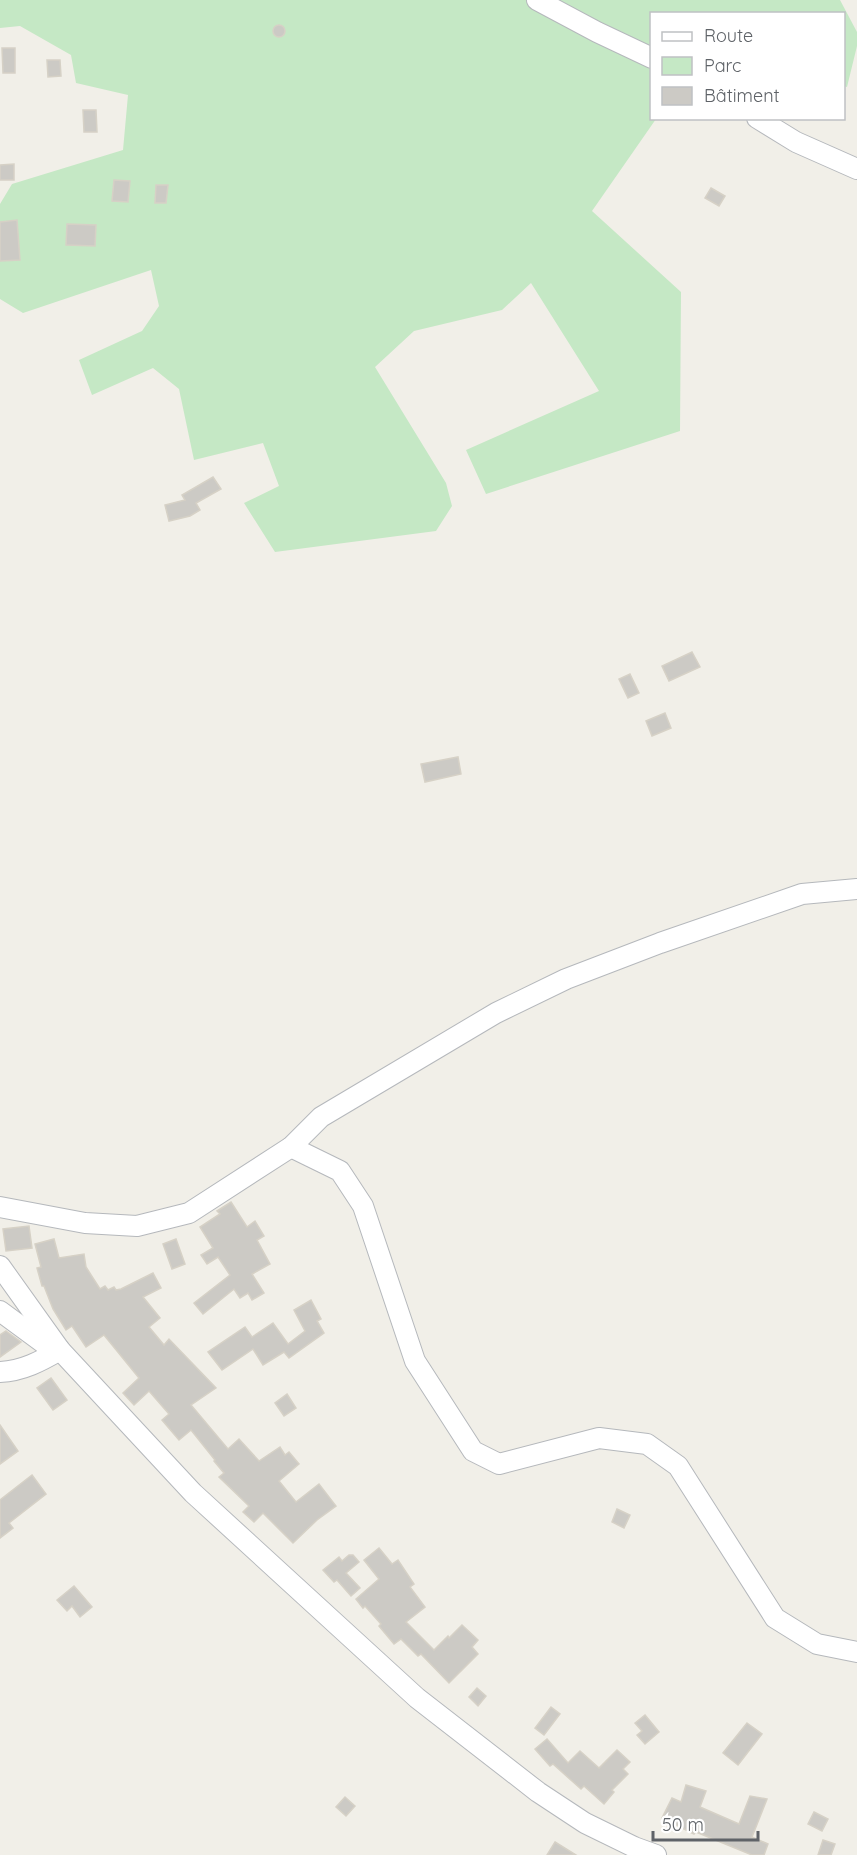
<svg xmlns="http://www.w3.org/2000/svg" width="857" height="1855" viewBox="0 0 857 1855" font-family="Quicksand,sans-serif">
<rect width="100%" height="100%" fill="#f1efe8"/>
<polygon fill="#c5e8c5" points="0,0 840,0 857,32 857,46 847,87 844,86 844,14 652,14 652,118 656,119 592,211 681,292 680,431 486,494 466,450 599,391 531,283 502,310 414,331 375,367 446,483 452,506 436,531 275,552 244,503 279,486 263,443 194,460 179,389 153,368 92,395 79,360 142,331 159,306 151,270 23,313 0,299 0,204 12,184 123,150 128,95 76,83 71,55 20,26 0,28"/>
<g fill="#cccac5" stroke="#d6d1c6" stroke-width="1.5">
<circle cx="279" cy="31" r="6"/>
<polygon points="2,48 15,48 15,73 3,73"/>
<polygon points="47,60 60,60 61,76 48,77"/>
<polygon points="83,110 96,110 97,132 84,132"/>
<polygon points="14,164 14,180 0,180 0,165"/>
<polygon points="114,180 130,181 128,202 112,201"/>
<polygon points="156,185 168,185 166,203 155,203"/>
<polygon points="711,188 725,196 719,206 705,198"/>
<polygon points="17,220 20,260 0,261 0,222"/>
<polygon points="67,224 96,225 95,246 66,245"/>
<polygon points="213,477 221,489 196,503 200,510 190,516 169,521 165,505 185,500 182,495"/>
<polygon points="692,652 700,667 669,681 662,666"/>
<polygon points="630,674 639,693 628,698 619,679"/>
<polygon points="665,713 671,728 652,736 646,721"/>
<polygon points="458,757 461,774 425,782 421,764"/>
<polygon points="231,1202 247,1227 255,1221 264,1236 257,1240 270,1264 252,1274 264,1293 252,1300 248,1293 240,1298 234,1289 203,1314 194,1303 230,1275 218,1257 207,1264 201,1255 213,1248 200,1227 220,1214 217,1211"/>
<polygon points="29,1226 32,1248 6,1251 3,1229"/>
<polygon points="54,1239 59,1258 84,1254 86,1267 100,1289 105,1286 108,1290 114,1287 116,1290 121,1289 153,1273 161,1288 143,1297 160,1318 149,1327 164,1345 169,1339 216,1388 191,1405 228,1449 239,1439 259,1461 280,1447 285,1455 289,1452 299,1464 279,1481 296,1502 319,1484 336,1506 317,1520 293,1543 263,1513 254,1522 243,1512 249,1506 219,1477 224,1473 214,1461 215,1460 191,1430 179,1440 162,1420 169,1414 149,1391 134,1405 123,1393 139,1378 104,1335 86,1347 72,1326 66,1330 53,1309 44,1286 42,1286 37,1268 41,1267 35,1244"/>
<polygon points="176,1239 185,1264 172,1269 163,1244"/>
<polygon points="311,1300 321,1319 317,1321 324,1333 289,1358 284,1352 263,1365 253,1349 222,1370 208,1352 245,1327 252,1337 273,1323 288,1344 305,1331 294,1310"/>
<polygon points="6,1331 21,1342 0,1357 0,1335"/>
<polygon points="51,1378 67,1400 53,1410 37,1388"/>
<polygon points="287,1394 296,1408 284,1416 275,1403"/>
<polygon points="0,1425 18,1451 0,1464"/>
<polygon points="32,1475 46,1494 9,1523 13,1528 0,1538 0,1500"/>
<polygon points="617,1509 630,1515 624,1528 612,1522"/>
<polygon points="379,1548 392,1564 398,1560 414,1584 410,1587 425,1607 406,1622 434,1650 448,1636 449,1638 462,1625 478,1640 472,1647 478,1654 449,1683 421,1654 418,1656 401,1639 394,1644 379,1626 381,1624 365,1606 363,1608 356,1599 379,1579 364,1560"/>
<polygon points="349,1555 353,1555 359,1562 346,1573 360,1588 351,1596 337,1580 334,1582 323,1570 339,1557 342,1561"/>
<polygon points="74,1586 92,1607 80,1617 72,1606 67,1611 57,1600"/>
<polygon points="477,1688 486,1696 478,1706 469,1697"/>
<polygon points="551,1707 560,1714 544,1735 535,1728"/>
<polygon points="645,1715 659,1732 645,1744 637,1735 642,1731 635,1723"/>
<polygon points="747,1723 762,1734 738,1765 723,1753"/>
<polygon points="547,1739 568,1763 580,1751 599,1768 617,1750 630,1762 623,1769 628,1774 612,1790 614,1792 604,1804 584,1786 581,1789 553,1764 550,1766 535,1749"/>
<polygon points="686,1785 706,1791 700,1807 739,1824 750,1796 767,1799 752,1837 768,1844 764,1855 752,1855 696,1832 694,1834 662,1818 672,1798 681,1802"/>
<polygon points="345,1797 355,1806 346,1816 336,1807"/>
<polygon points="814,1812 828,1819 822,1831 808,1824"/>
<polygon points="823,1840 835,1844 831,1855 818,1855"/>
<polygon points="555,1842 576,1855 547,1855"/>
</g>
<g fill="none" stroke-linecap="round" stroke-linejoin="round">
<g stroke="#b5b8bc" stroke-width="22">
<g id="minor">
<polyline points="537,0 597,32 652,58"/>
<polyline points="757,118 796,142 857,169"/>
<polyline points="291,1147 340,1171 363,1206 415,1361 473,1451 499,1464 599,1438 647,1444 678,1466 775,1618 817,1644 857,1652"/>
<polyline points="0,1207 85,1223 137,1226 189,1213 291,1147 321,1117 496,1013 566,979 660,943 802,894 857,889"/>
<polyline points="0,1266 60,1350 193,1493 417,1698 538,1792 585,1823 634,1847 656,1855"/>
<polyline points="0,1311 46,1345 58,1349"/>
<path d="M 0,1372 C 23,1371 41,1361 60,1350"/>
</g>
</g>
<use href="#minor" stroke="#fff" stroke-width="20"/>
</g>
<rect x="650" y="12" width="195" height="108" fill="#ffffff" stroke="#bfc1c3" stroke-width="1.5"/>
<rect x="662" y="32" width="30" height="9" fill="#ffffff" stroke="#bfc1c3" stroke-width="1.5"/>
<text x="704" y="42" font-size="18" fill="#5f6368">Route</text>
<rect x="662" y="57" width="30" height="18" fill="#c5e8c5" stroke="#bfc1c3" stroke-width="1.5"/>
<text x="704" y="72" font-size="18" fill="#5f6368">Parc</text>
<rect x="662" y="87" width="30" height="18" fill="#cccac5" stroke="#bfc1c3" stroke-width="1.5"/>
<text x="704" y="102" font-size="18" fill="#5f6368">Bâtiment</text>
<path d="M653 1831v9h105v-9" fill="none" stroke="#5f6368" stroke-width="3"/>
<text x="662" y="1831" font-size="18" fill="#5f6368" stroke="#ffffff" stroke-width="4.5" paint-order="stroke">50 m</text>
</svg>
